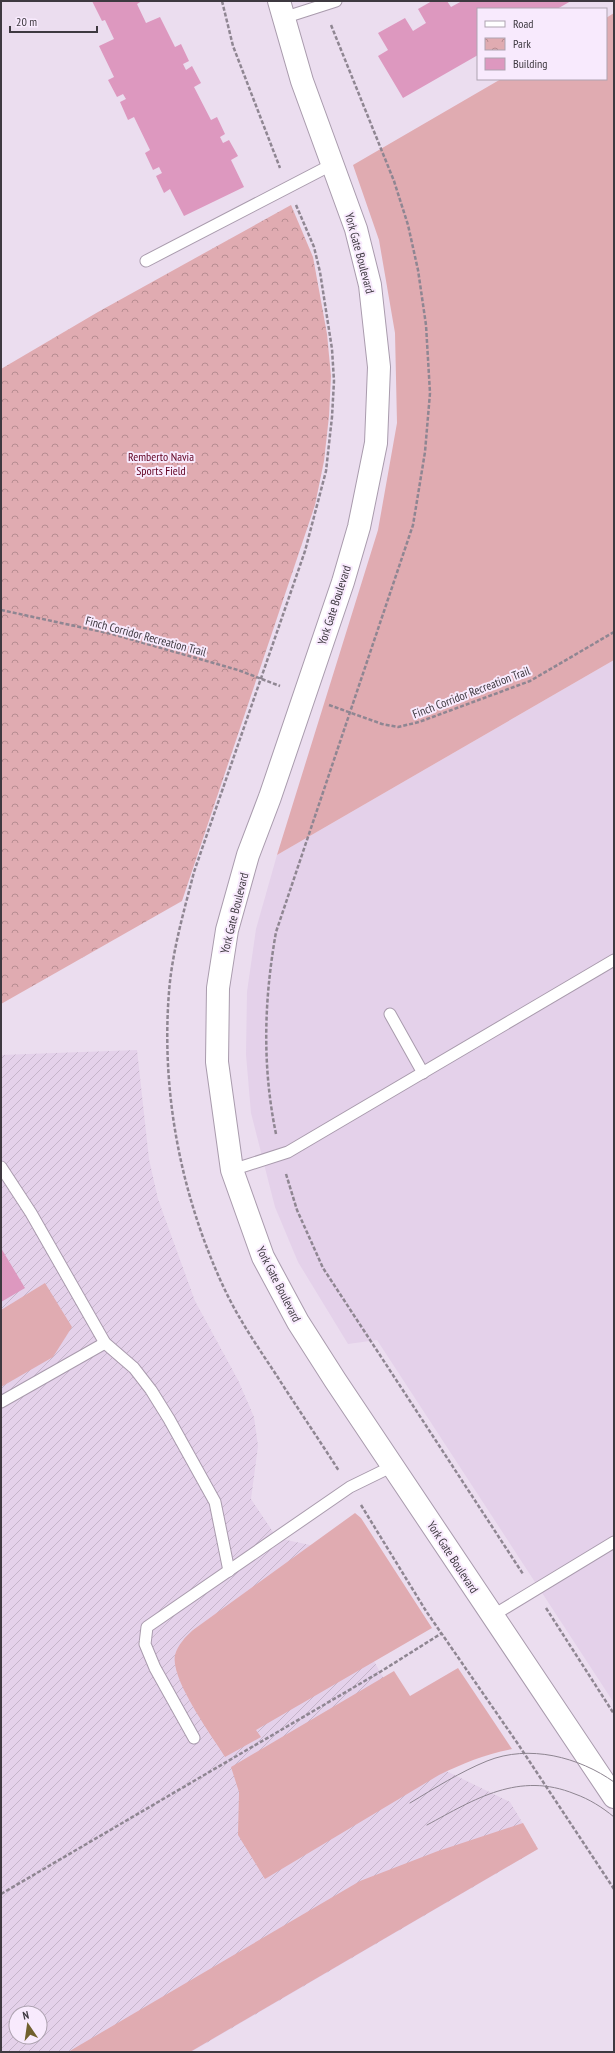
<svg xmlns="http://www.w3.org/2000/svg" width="615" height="2053" viewBox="0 0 615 2053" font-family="'PT Sans Narrow',sans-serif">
<defs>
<pattern id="industrial-furrows" width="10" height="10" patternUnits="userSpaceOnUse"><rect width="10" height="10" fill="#e4d1ea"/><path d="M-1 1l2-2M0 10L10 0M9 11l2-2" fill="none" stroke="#c5b4ca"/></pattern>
<pattern id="park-crowns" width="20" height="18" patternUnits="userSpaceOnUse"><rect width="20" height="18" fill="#e0abb1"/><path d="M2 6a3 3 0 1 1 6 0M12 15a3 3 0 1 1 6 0" fill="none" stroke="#b78c91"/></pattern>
</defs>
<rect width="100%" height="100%" fill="#ebddef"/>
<polygon fill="#e4d1ea" points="614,660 614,1703 377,1340 348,1344 298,1262 275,1207 251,1113 246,1055 247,992 256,929 277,855"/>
<path fill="url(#industrial-furrows)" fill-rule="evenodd" d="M 137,1050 L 149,1159 L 158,1199 L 195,1301 L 238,1380 L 254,1417 L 258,1446 L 251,1499 L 277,1538 L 310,1545 L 380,1672 L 438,1767 L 510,1802 L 538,1849 L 191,2052 L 1,2052 L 1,1055 ZM 16,2013 L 40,2013 L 40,2037 L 16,2037 Z"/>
<g fill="#e0abb1">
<polygon points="614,13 614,660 277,855 378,530 397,423 395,333 379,240 353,165 501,79 606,79 606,18"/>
<polygon points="45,1283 72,1327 53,1357 1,1387 1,1310"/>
<path d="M 355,1513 L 361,1518 L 432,1628 L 256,1730 L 261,1737 L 225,1757 C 212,1736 170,1679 175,1655 C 178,1645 185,1637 193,1630 Z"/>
<path d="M 458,1668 L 512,1749 C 486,1754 463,1763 439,1775 L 265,1879 L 238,1835 L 239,1792 L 231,1767 L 394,1671 L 410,1696 Z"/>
<polygon points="523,1823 538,1849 190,2052 68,2052 360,1881 438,1851"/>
</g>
<polygon fill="url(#park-crowns)" points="291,205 313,257 327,334 331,376 329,416 324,461 315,505 182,901 1,1004 1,369 98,312"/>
<g fill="#dd98bf">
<polygon points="92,1 142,1 137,4 146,23 160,17 175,47 181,44 189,61 183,64 186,70 192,66 201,83 194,87 211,120 217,117 225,134 220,137 223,143 229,140 238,156 231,160 244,187 184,216 170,189 164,193 156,176 162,173 159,167 153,170 145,153 150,150 134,117 128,120 120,102 126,99 123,94 117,97 108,80 114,77 99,46 114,39 105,20 102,21"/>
<polygon points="432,1 447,1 451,7 462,1 571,1 557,9 478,9 478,55 403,98 378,56 388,50 378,33 405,18 413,31 426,23 418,9"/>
<polygon points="1,1248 25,1288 1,1302"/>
</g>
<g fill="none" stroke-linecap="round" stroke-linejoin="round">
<g stroke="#a99bad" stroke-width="13">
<g id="lane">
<polyline points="283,18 336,1"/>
<polyline points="146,261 333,164"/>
<polyline points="390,1014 423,1073"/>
<polyline points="1,1167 31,1213 105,1343 134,1368 151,1390 169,1419 215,1502 229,1571"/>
<polyline points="232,1170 288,1152 614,960"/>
<polyline points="1,1402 105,1343"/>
<polyline points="492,1616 614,1542"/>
<polyline points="194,1738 155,1668 145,1644 147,1627 350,1487 393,1466"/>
</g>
</g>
<g stroke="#a99bad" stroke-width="24">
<polyline id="secondary" points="279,1 302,81 356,229 370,285 379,367 376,443 359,527 343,582 270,797 248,855 227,930 218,988 217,1062 232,1170 263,1257 298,1322 335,1380 614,1797"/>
</g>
<g stroke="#8f8692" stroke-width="2.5" stroke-dasharray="4 2" stroke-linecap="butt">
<polyline points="222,1 233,46 280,168"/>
<path d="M 296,205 L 314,247 L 320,272 L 332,349 L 334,381 L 332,417 L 326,471 L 305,551 L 194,872 C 184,911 172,952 169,992 C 161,1093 181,1196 224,1288 C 238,1318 257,1346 275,1373 C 296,1406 318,1438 339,1471"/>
<polyline points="1,610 112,634 238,670 280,686"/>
<polyline points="329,705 382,724 398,727 419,722 530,681 614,632"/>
<path d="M 276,1134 C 262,1066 264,1000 276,932 L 413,525 L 425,452 L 430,393 L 426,325 L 418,270 L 408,225 L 394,181 L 331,25"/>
<polyline points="286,1174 297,1210 323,1268 523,1574"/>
<polyline points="361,1505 426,1611 518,1744 614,1889"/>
<polyline points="546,1608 614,1714"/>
<polyline points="1,1894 380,1672 442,1633"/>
</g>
<use href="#lane" stroke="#fff" stroke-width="11"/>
<use href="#secondary" stroke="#fff" stroke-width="22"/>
<g stroke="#8e8591" stroke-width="1">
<path d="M 410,1803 C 435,1788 460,1772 487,1761 C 529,1744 579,1757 614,1782"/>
<path d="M 427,1825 C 475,1799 519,1771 575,1794 C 589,1799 602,1807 614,1817"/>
</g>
</g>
<g text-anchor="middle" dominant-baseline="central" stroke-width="4" stroke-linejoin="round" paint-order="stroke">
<g font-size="12" fill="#3e3940" stroke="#f8eafd">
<text transform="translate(360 253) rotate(75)">York Gate Boulevard</text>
<text transform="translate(334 605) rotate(-72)">York Gate Boulevard</text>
<text transform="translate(146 636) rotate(15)">Finch Corridor Recreation Trail</text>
<text transform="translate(471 692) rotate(-21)">Finch Corridor Recreation Trail</text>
<text transform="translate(234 913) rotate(-76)">York Gate Boulevard</text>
<text transform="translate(279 1284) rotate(63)">York Gate Boulevard</text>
<text transform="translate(453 1557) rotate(57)">York Gate Boulevard</text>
</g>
<g font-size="12" fill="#600020" stroke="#f8eafd">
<text x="161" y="456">Remberto Navia<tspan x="161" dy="14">Sports Field</tspan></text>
</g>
</g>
<rect width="615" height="2053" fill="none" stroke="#3e3940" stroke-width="4"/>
<rect x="477" y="8" width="130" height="72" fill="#f8eafd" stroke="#aea3b1"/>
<rect x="485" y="21" width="20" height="6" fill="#ffffff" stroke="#aea3b1"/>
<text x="513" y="28" font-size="12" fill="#3e3940">Road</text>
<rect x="485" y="38" width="20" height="12" fill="url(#park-crowns)" stroke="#aea3b1"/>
<text x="513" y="48" font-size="12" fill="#3e3940">Park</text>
<rect x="485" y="58" width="20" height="12" fill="#dd98bf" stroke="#aea3b1"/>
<text x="513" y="68" font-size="12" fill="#3e3940">Building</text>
<g transform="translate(28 2025) rotate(347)"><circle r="19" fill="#f8eafd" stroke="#aea3b1"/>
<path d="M0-3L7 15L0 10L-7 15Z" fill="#71602e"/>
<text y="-6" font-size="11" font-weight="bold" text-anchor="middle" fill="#3e3940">N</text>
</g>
<path d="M10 26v6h87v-6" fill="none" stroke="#3e3940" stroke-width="2"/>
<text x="16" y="26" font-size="12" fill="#3e3940" stroke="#f8eafd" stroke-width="3" paint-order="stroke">20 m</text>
</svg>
